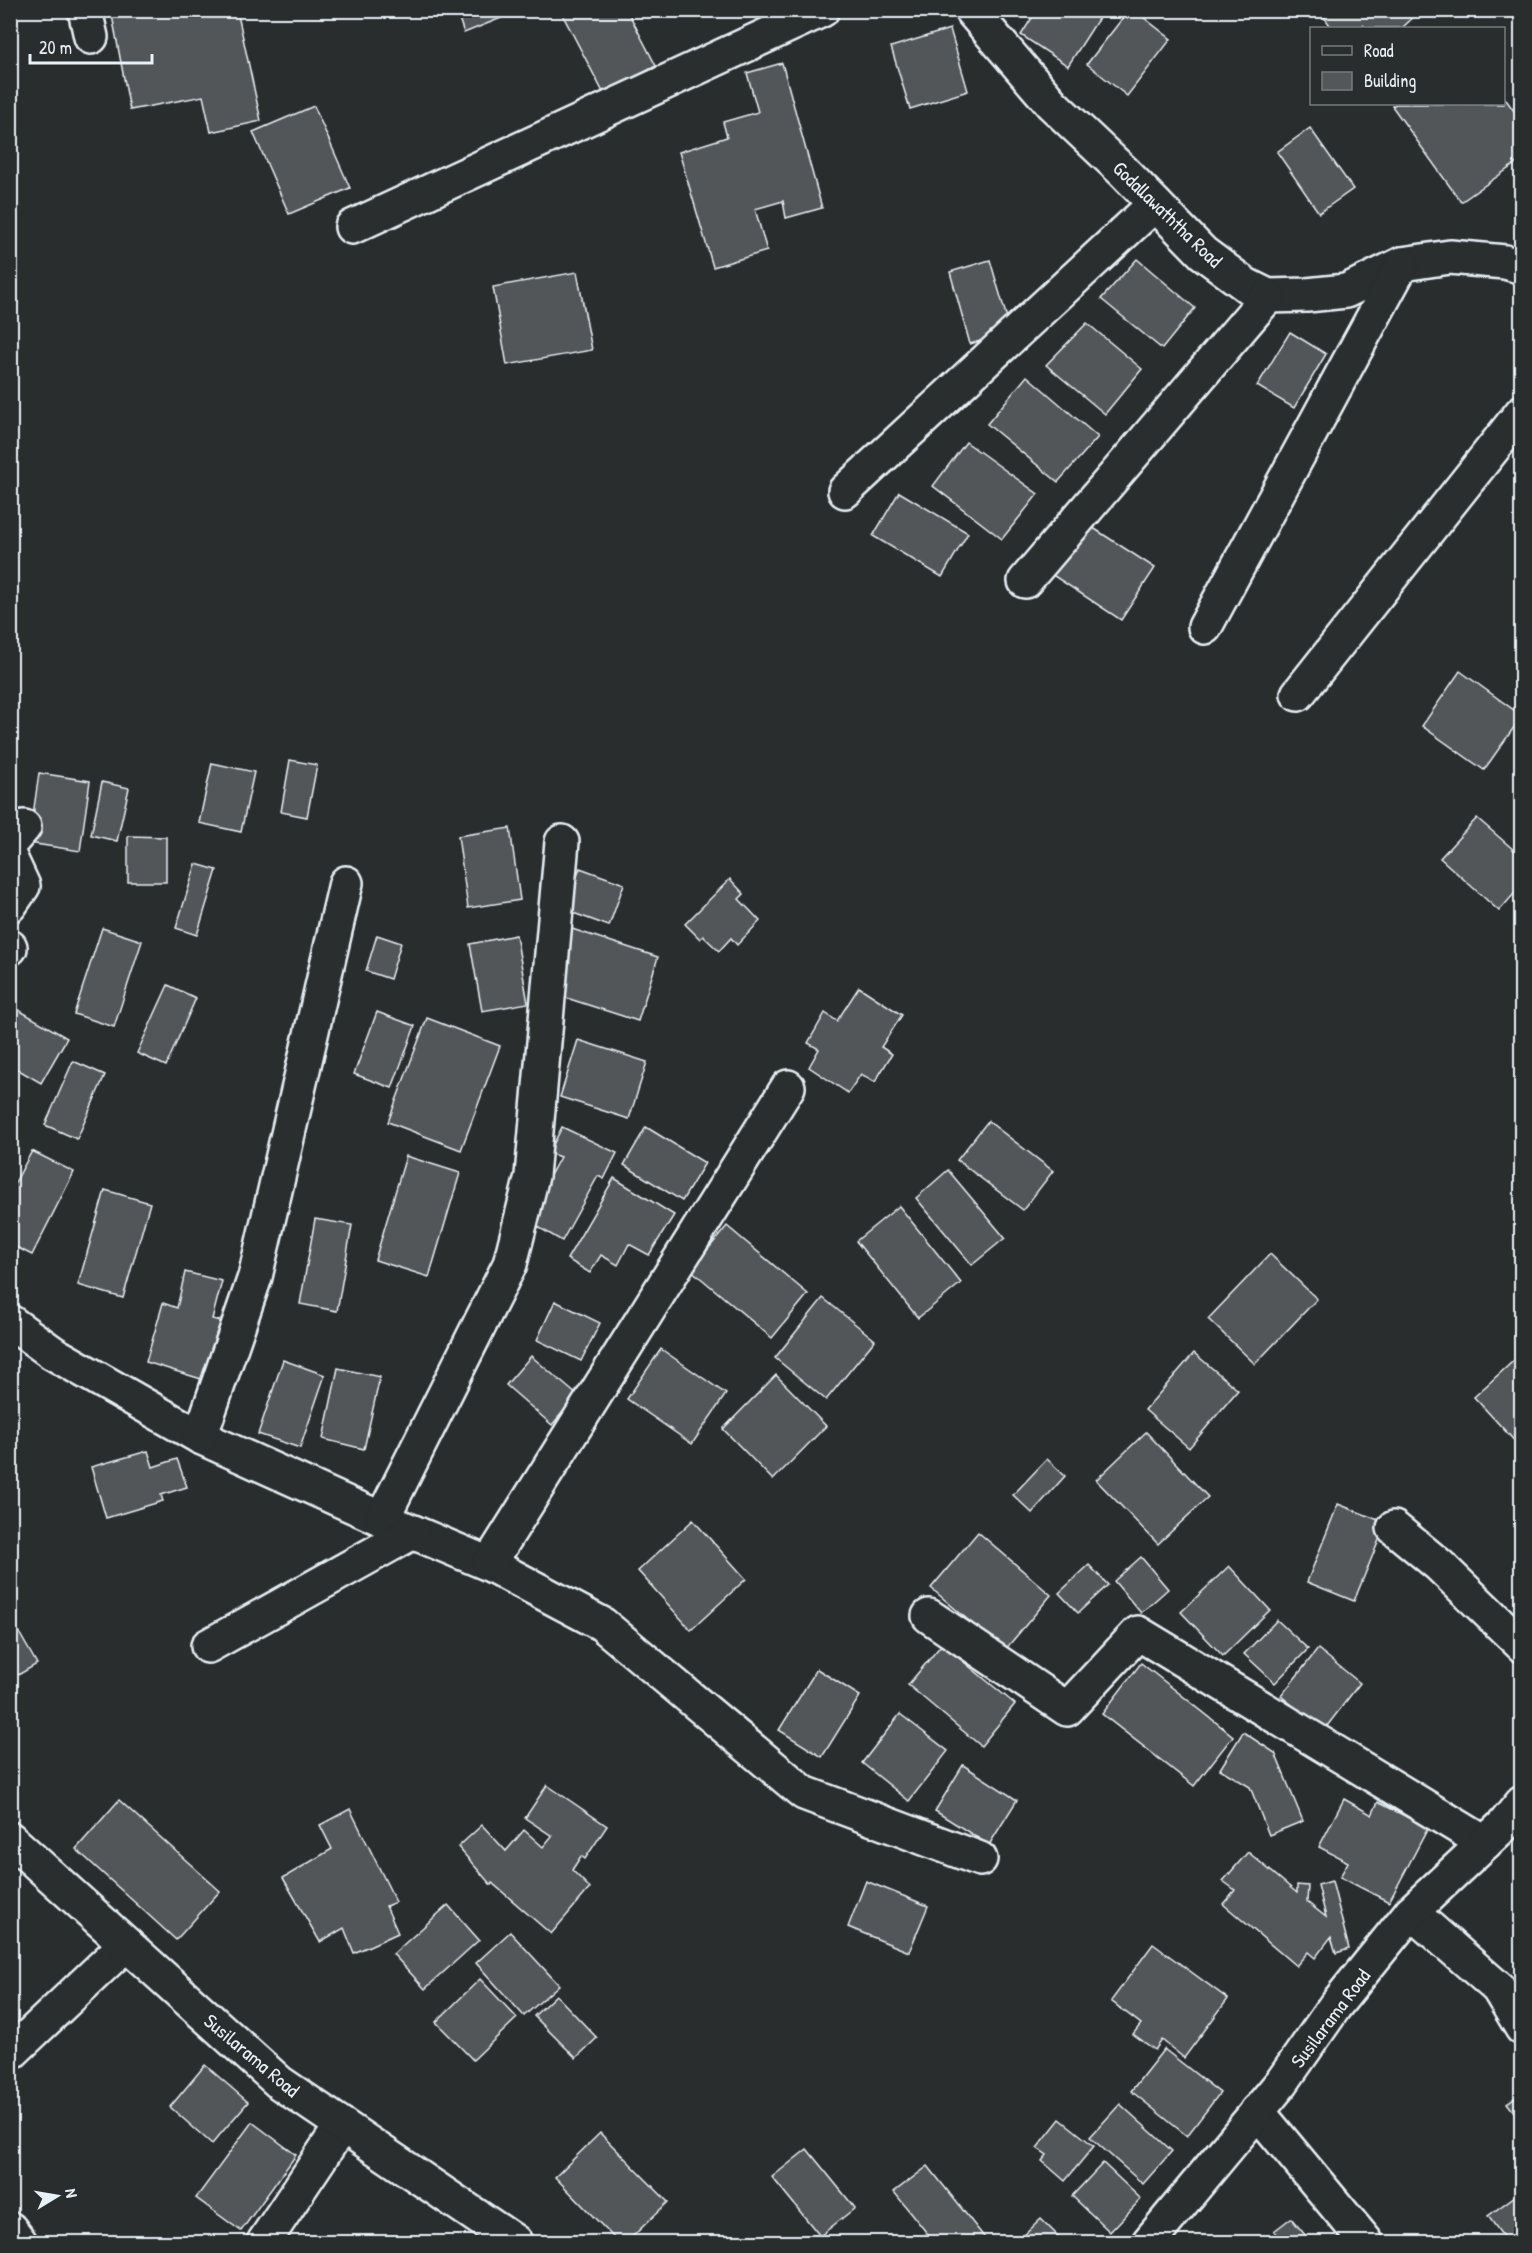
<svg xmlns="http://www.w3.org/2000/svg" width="1532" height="2253" viewBox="0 0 1532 2253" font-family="'Patrick Hand',sans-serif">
<rect width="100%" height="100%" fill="#2a2d2e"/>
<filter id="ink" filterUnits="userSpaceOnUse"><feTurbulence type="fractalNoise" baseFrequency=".0167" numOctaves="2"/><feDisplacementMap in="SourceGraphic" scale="12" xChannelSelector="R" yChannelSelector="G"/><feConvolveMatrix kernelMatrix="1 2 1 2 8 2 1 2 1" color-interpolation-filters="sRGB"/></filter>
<g filter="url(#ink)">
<g fill="#535759" stroke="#e8f1f8" stroke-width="1.5">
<polygon points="111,10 189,10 190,15 214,10 237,10 261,121 211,132 203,96 130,110"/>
<polygon points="456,10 521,10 464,33"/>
<polygon points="560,10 627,10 656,66 604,94"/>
<polygon points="1037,10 1104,10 1068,66 1021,35"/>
<polygon points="1129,10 1134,10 1171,39 1127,96 1087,64"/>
<polygon points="1319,10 1421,10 1402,28 1366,28 1363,25 1360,28 1332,28"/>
<polygon points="950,29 968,91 910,109 891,47"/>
<polygon points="782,63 822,208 786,218 783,201 755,209 767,251 713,267 679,152 727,137 723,122 758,112 747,73"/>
<polygon points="1504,97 1522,122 1522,159 1461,202 1392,106 1396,104 1504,104"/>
<polygon points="314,106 350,188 289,214 253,132"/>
<polygon points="1310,128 1353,189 1319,213 1277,152"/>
<polygon points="1137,259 1195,308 1162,349 1101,299"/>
<polygon points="990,260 1011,332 970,344 950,272"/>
<polygon points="577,272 592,350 507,365 493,287"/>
<polygon points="1087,323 1142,369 1105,414 1046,365"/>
<polygon points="1290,332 1326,354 1294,408 1257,386"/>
<polygon points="1027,376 1098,437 1058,482 987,424"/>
<polygon points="966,442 1038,494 1002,539 933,486"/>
<polygon points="899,492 968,533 942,577 873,536"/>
<polygon points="1084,522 1155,568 1121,620 1051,574"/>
<polygon points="1460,671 1522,716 1484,770 1422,726"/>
<polygon points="290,760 317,765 307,817 281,812"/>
<polygon points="212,763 254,772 241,832 199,823"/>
<polygon points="39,773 90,781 80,851 29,843"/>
<polygon points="102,782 129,788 117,841 91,835"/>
<polygon points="1477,818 1522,857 1522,885 1499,911 1440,858"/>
<polygon points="510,828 520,900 468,908 458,836"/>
<polygon points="128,836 166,837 166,882 128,882"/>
<polygon points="196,864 217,870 197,935 176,928"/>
<polygon points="580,868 624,884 609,926 565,910"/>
<polygon points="730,879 744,894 739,899 760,921 737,945 731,938 719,951 703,936 700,939 685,924"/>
<polygon points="102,928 142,941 114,1027 74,1014"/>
<polygon points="572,929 658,957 638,1021 551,993"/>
<polygon points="377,935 401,943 390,979 366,971"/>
<polygon points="516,935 528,1003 482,1011 470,944"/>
<polygon points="168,985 196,998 166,1066 137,1053"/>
<polygon points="859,987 902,1015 881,1047 892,1054 875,1082 861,1074 848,1093 809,1067 819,1049 808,1043 825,1013 837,1021"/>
<polygon points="10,1005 67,1038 41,1083 10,1065"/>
<polygon points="377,1012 415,1026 392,1088 354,1074"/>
<polygon points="427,1018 500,1046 461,1150 388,1122"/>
<polygon points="578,1040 647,1062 629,1119 560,1097"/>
<polygon points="73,1061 105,1075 77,1139 45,1125"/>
<polygon points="988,1121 1053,1171 1023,1210 957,1160"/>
<polygon points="562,1127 617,1153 604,1179 598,1176 562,1241 526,1220 560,1157 549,1153"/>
<polygon points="646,1127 705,1163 682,1201 624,1165"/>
<polygon points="32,1151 74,1172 32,1255 10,1244 10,1192"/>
<polygon points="406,1156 460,1173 429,1277 375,1260"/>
<polygon points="948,1170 1005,1238 972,1265 916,1198"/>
<polygon points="614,1178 674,1215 649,1255 629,1244 618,1265 601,1255 590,1273 567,1259"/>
<polygon points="105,1190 150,1203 123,1298 78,1285"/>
<polygon points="899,1206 961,1283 918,1318 856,1241"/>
<polygon points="315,1219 352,1225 337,1311 300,1304"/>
<polygon points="727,1226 808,1294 772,1338 691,1270"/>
<polygon points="1270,1254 1317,1299 1255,1364 1208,1319"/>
<polygon points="185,1272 222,1281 212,1319 228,1323 211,1382 146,1362 163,1303 177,1308"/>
<polygon points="823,1298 875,1340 826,1400 775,1358"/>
<polygon points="555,1301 600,1323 581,1361 537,1340"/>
<polygon points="661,1349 726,1394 692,1444 627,1399"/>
<polygon points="1194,1353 1238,1390 1189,1448 1145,1410"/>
<polygon points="1522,1353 1522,1449 1474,1397"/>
<polygon points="531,1356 577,1395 552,1425 506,1385"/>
<polygon points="283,1360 325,1375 300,1448 258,1434"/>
<polygon points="338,1368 380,1377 364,1449 323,1439"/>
<polygon points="776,1375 826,1426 773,1480 723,1429"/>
<polygon points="1146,1432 1208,1497 1158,1544 1096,1480"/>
<polygon points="148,1451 153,1467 177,1459 187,1487 161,1495 163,1501 106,1518 91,1467"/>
<polygon points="1047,1459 1065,1476 1032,1513 1013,1495"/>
<polygon points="1338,1504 1386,1523 1354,1601 1307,1582"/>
<polygon points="693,1520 746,1579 691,1630 638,1571"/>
<polygon points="978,1532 1051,1595 1004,1651 931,1588"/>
<polygon points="1141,1557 1168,1589 1141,1613 1114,1581"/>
<polygon points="1089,1565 1108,1585 1078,1613 1059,1593"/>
<polygon points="1229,1566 1270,1610 1223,1656 1181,1612"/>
<polygon points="1277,1620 1308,1649 1275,1683 1244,1654"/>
<polygon points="17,1629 37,1664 11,1679 16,1688 10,1691 10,1633"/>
<polygon points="942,1644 1015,1704 981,1746 908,1685"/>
<polygon points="1318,1649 1360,1683 1324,1730 1281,1696"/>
<polygon points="1141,1663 1233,1736 1194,1786 1102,1714"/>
<polygon points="817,1669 860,1696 822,1757 779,1730"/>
<polygon points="900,1714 948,1751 909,1801 862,1763"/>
<polygon points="1243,1732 1275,1753 1303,1821 1269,1835 1250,1787 1220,1769"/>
<polygon points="963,1765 1017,1800 989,1845 935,1811"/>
<polygon points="547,1785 607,1826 585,1859 581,1856 572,1870 590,1888 551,1934 492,1883 491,1885 458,1847 482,1825 506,1851 524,1830 543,1847 552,1836 525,1818"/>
<polygon points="1344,1799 1372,1815 1378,1802 1428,1828 1389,1902 1340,1877 1348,1862 1319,1847"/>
<polygon points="119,1800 220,1891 176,1940 76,1849"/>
<polygon points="350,1809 396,1902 386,1906 398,1933 354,1953 344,1928 320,1942 283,1878 332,1849 320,1825"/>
<polygon points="1248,1852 1297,1893 1297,1885 1308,1886 1307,1902 1326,1917 1318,1885 1332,1881 1349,1949 1336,1953 1331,1937 1315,1958 1308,1952 1296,1966 1223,1904 1235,1890 1223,1881"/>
<polygon points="866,1881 928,1906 909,1952 848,1927"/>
<polygon points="448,1905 479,1940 425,1989 393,1954"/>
<polygon points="510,1932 559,1985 524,2016 476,1963"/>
<polygon points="1153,1944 1228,1999 1184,2058 1162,2040 1155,2050 1133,2034 1141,2024 1111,2001"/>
<polygon points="480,1979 517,2018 473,2060 436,2022"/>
<polygon points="556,1995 597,2038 576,2058 534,2016"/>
<polygon points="1164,2049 1220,2093 1187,2136 1131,2091"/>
<polygon points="205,2065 248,2102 212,2144 170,2107"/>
<polygon points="1522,2093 1522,2122 1507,2103"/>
<polygon points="1120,2104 1172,2151 1143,2184 1090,2137"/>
<polygon points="1060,2119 1094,2146 1065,2181 1042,2161 1047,2155 1037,2148"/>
<polygon points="252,2122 296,2155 241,2231 196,2198"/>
<polygon points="600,2133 668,2202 627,2242 618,2242 555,2177"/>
<polygon points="807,2149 855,2208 820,2236 772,2177"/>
<polygon points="1103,2163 1141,2199 1110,2232 1072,2196"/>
<polygon points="928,2166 988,2242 934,2242 894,2192"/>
<polygon points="1522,2191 1522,2242 1507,2242 1488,2216"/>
<polygon points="1291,2218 1311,2242 1273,2242 1279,2237 1274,2231"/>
<polygon points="1041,2219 1064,2242 1017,2242"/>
</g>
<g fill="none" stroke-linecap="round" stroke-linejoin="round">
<g stroke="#e8f1f8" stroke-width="38">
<g id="minor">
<polyline points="85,10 91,37"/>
<polyline points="971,10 1052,104 1124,172 1203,253 1246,285 1268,296 1307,295 1346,291 1402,264 1450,257 1505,262 1522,267"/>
<polyline points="352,227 822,10"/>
<polyline points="845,491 1155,204"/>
<polyline points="1025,581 1268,296"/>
<polyline points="1205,627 1402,264"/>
<polyline points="1298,694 1522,412"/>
<polyline points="10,843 24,827"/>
<polyline points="10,858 23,886 10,905"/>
<polyline points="10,947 10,948"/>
<polyline points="10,1322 53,1353 200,1437 382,1519 489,1564 602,1624 804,1793 980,1859"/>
<polyline points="200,1437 255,1277 346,883"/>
<polyline points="382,1519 510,1264 532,1176 562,842"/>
<polyline points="1394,1528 1439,1565 1522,1645"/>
<polyline points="489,1564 788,1087"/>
<polyline points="929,1616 1067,1709 1138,1633 1485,1843"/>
<polyline points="208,1646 413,1532"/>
<polyline points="1411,1912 1498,1988 1522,2028"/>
<polyline points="10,2054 126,1944"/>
<polyline points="1257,2111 1366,2242"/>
<polyline points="10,2229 20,2242"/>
<polyline points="264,2242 342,2125"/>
</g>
</g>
<g stroke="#e8f1f8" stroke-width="38">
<g id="tertiary">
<polyline points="10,1839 280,2083 515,2242"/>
<polyline points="1149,2242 1282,2082 1335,2006 1411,1912 1504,1825 1522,1803"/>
</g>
</g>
<use href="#minor" stroke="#2a2d2e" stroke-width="33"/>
<use href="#tertiary" stroke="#2a2d2e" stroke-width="33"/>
</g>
</g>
<g text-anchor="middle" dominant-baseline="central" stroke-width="4.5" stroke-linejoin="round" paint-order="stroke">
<g font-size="20" fill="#e8f1f8" stroke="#2a2d2e">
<text transform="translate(1168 214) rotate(44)">Godallawaththa Road</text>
<text transform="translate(1330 2018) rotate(-53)">Susilarama Road</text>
<text transform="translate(252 2055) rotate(40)">Susilarama Road</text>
</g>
</g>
<rect width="1532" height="2253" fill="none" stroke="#2a2d2e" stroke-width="36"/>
<rect x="18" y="18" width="1496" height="2217" fill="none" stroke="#e8f1f8" stroke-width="2" filter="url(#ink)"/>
<rect x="1310" y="27" width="195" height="78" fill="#2a2d2e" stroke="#767b7f" stroke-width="1.5"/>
<rect x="1322" y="46" width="30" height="9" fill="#2a2d2e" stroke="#767b7f" stroke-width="1.5"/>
<text x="1364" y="57" font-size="18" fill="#e8f1f8">Road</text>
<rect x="1322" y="72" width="30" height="18" fill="#535759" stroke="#767b7f" stroke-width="1.5"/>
<text x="1364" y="87" font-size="18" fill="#e8f1f8">Building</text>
<g transform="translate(57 2196) rotate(79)" stroke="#2a2d2e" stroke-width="4.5" paint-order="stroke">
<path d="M0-4.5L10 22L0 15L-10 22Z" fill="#e8f1f8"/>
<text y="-9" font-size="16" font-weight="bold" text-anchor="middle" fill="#e8f1f8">N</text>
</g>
<path d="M30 54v9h122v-9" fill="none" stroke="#e8f1f8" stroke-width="3"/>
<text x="39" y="54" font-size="18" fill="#e8f1f8" stroke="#2a2d2e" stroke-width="4.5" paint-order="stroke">20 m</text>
</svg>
